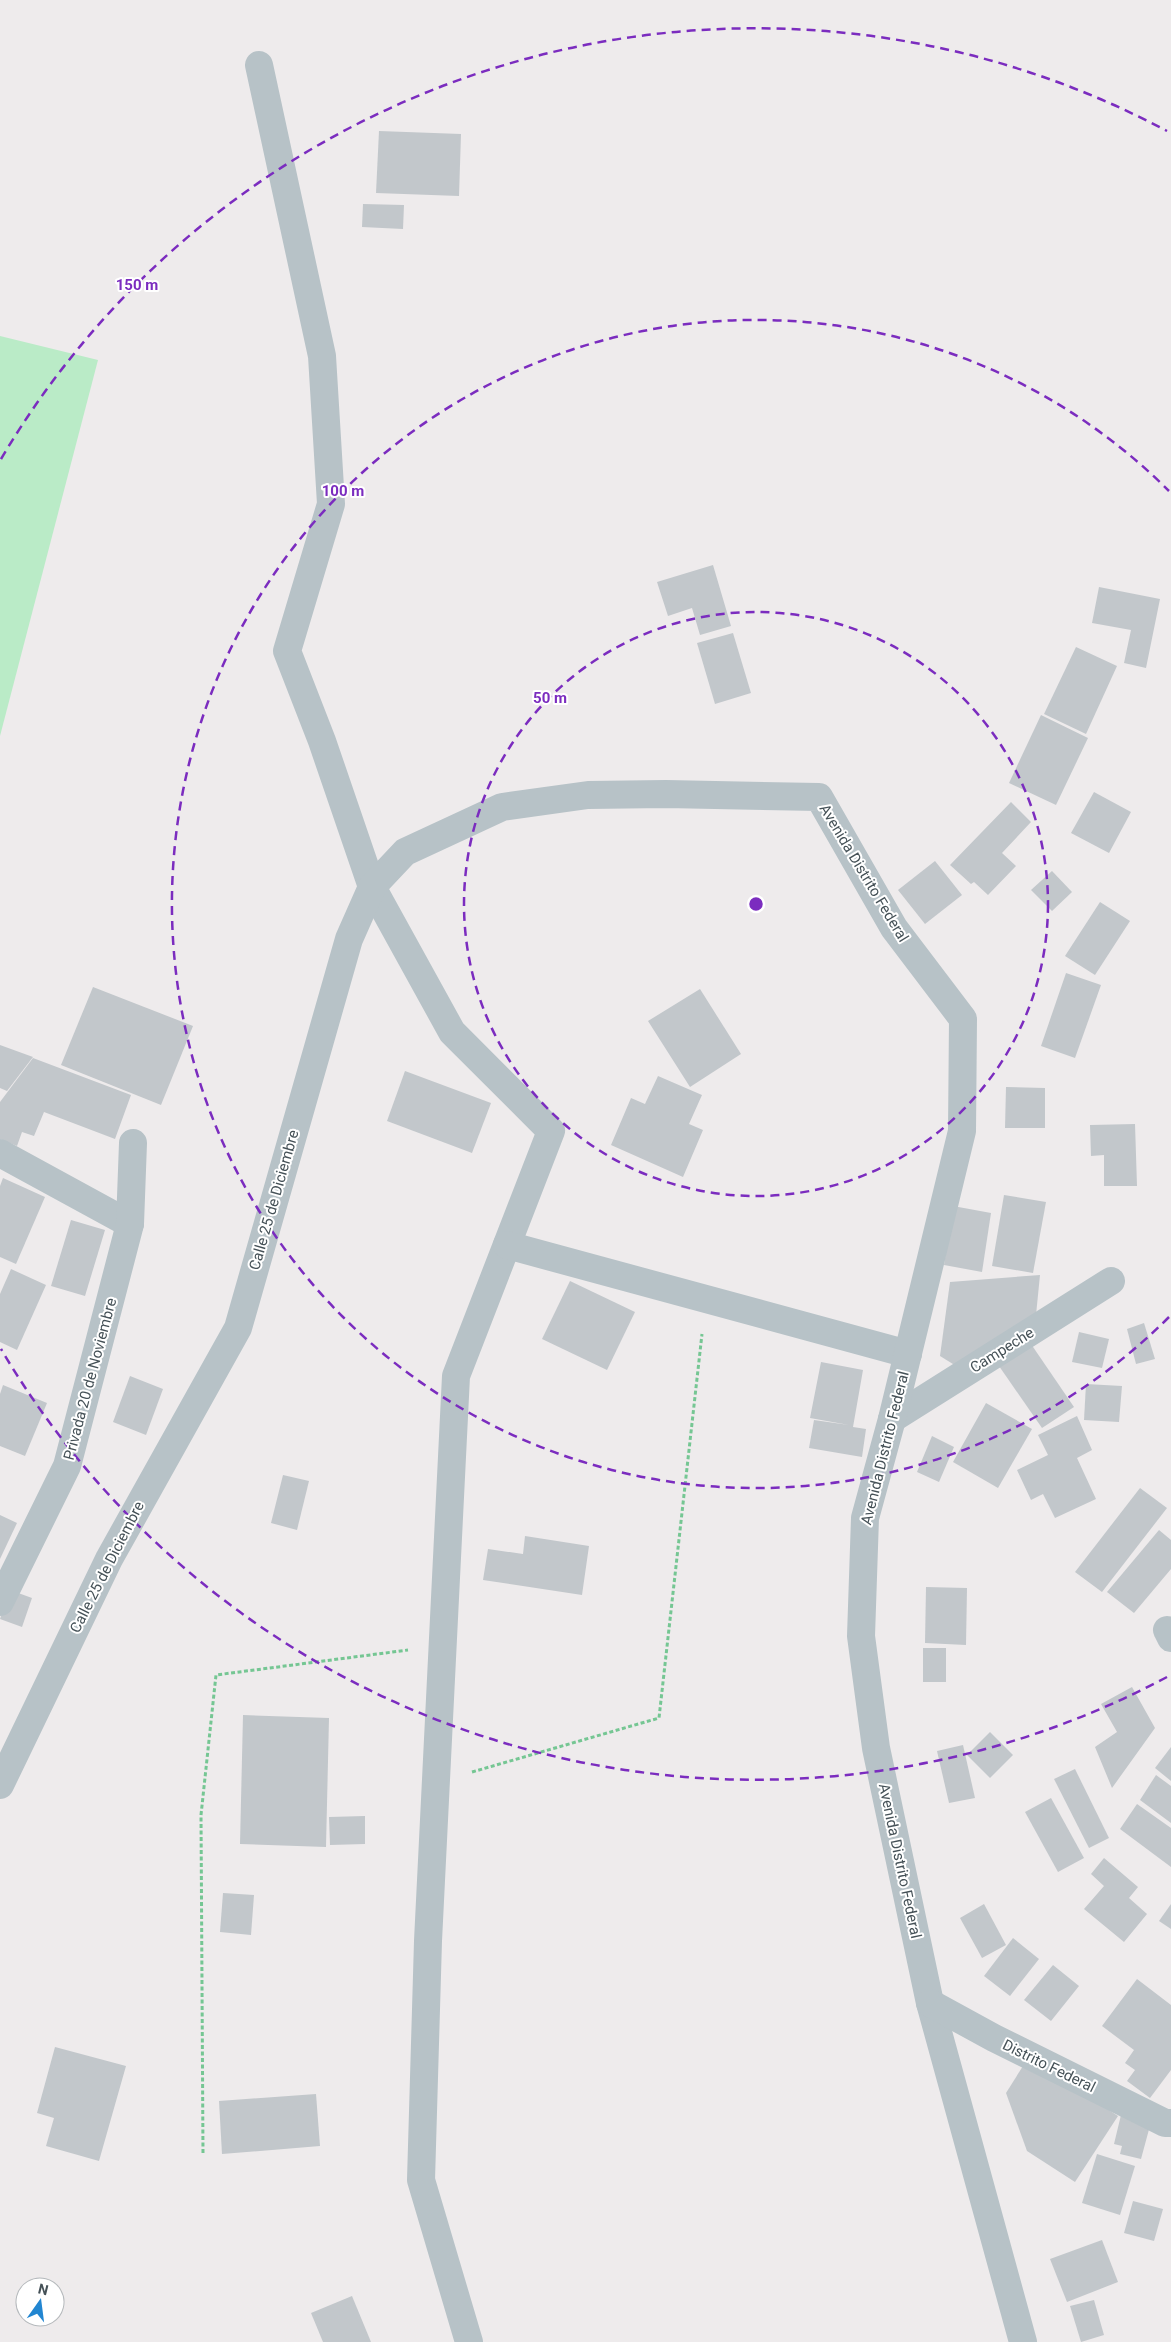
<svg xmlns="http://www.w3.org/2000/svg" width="1171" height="2342" viewBox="0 0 1171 2342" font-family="Roboto,sans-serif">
<rect width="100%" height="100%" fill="#eeebec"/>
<polygon fill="#baebc7" points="0,336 98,360 0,736"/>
<g fill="#c2c7cb">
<polygon points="379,131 461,134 459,196 376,193"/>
<polygon points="363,204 404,205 403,229 362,227"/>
<polygon points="713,565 731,626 700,635 692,608 668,616 657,582"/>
<polygon points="1099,587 1160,599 1146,668 1124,663 1131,630 1092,623"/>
<polygon points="733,633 751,693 715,704 697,643"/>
<polygon points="1076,647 1117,666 1086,734 1044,714"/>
<polygon points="1041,715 1088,738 1056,805 1009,783"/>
<polygon points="1094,792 1131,812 1109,853 1071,833"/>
<polygon points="1011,802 1031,822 1002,853 1016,866 988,895 974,882 971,884 950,865"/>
<polygon points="935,861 962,895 925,924 898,890"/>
<polygon points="1052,871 1072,892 1052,911 1031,890"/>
<polygon points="1100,902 1130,921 1095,975 1065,956"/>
<polygon points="1066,973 1101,985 1075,1058 1041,1046"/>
<polygon points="93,987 193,1026 161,1105 61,1065"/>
<polygon points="700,989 741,1054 690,1087 648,1021"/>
<polygon points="0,1045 33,1057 7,1091 0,1088"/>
<polygon points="33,1058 131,1095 115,1139 44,1112 34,1136 22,1132 17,1146 0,1139 0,1102"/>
<polygon points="405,1071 491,1103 472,1153 387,1121"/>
<polygon points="658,1076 702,1095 689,1124 703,1130 683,1177 611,1145 631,1098 645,1104"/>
<polygon points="1006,1087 1045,1088 1045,1128 1005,1128"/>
<polygon points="1135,1124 1137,1186 1104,1186 1104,1155 1091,1156 1090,1125"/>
<polygon points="3,1178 45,1197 16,1264 0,1257 0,1186"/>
<polygon points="1004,1195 1046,1202 1033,1273 992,1266"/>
<polygon points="953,1206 991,1213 982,1272 944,1265"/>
<polygon points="71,1220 105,1230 85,1296 51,1286"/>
<polygon points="11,1269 46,1285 17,1350 0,1342 0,1294"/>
<polygon points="1040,1275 1036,1315 961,1369 940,1356 950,1282"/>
<polygon points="570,1281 635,1312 607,1370 542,1339"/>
<polygon points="1144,1323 1155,1359 1136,1364 1127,1329"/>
<polygon points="1079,1332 1109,1339 1102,1368 1072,1362"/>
<polygon points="1031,1344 1074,1407 1042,1428 999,1366"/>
<polygon points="821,1362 863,1370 853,1427 866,1429 862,1457 809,1448 814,1420 849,1425 810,1418"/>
<polygon points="130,1376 163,1389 146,1435 113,1422"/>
<polygon points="1086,1384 1122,1386 1119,1422 1084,1420"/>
<polygon points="3,1385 47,1403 25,1456 0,1446 0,1394"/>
<polygon points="986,1403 1032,1429 998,1488 953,1462"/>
<polygon points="1077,1416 1092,1450 1077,1458 1096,1499 1055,1518 1043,1494 1031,1500 1017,1470 1048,1455 1038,1435"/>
<polygon points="932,1436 954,1447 939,1482 917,1472"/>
<polygon points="283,1475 309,1481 297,1530 271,1523"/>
<polygon points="1140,1488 1167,1508 1102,1592 1075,1572"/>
<polygon points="0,1515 17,1523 0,1559"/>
<polygon points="1159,1530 1171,1540 1171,1569 1134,1613 1107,1592"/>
<polygon points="525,1536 589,1546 582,1595 483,1580 488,1549 523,1554"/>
<polygon points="926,1587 967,1588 966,1645 925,1643"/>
<polygon points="10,1590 32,1598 22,1627 0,1619"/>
<rect x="923" y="1648" width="23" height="34"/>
<polygon points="1132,1687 1155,1728 1112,1788 1095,1747 1117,1732 1101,1704"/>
<polygon points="243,1715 329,1718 326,1847 240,1844"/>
<polygon points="990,1732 1013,1755 990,1778 967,1755"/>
<polygon points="963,1745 975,1798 949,1803 937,1751"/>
<polygon points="1171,1747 1171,1781 1155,1768"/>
<polygon points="1075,1769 1109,1838 1089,1848 1054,1779"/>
<polygon points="1156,1775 1171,1786 1171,1823 1140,1800"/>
<polygon points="1051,1798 1084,1858 1058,1872 1025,1812"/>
<polygon points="1137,1804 1171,1828 1171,1867 1120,1829"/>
<polygon points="365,1816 365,1844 330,1845 329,1817"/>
<polygon points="1104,1858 1138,1887 1129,1898 1147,1914 1124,1942 1084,1909 1104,1886 1091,1874"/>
<polygon points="223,1893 254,1895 251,1935 220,1932"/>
<polygon points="984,1904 1006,1945 982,1958 960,1918"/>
<polygon points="1171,1904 1171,1929 1159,1921"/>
<polygon points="1013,1938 1039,1959 1010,1996 984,1976"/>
<polygon points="1053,1965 1079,1986 1051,2021 1024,2000"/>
<polygon points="1137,1979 1171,2005 1171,2070 1150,2098 1127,2081 1135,2070 1125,2063 1134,2050 1102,2026"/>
<polygon points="55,2047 126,2066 99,2161 46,2146 54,2118 37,2113"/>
<polygon points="1028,2058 1118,2116 1075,2182 1027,2151 1006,2093"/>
<polygon points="316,2094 320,2146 222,2154 219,2101"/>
<polygon points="1121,2115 1151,2122 1141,2159 1120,2154 1122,2146 1114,2144"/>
<polygon points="1097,2154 1135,2166 1120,2215 1082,2203"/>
<polygon points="1133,2201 1163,2209 1154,2241 1124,2233"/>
<polygon points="1102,2240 1118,2282 1067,2302 1050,2259"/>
<polygon points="352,2296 371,2342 323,2342 311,2313"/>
<polygon points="1094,2300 1104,2335 1081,2342 1070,2306"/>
</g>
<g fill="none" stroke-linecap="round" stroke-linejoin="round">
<g stroke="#75c693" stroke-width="3" stroke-dasharray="4 2.5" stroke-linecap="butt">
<polyline points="472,1772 659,1718 702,1334"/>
<polyline points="203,2153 201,1815 216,1675 408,1650"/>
</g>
<g stroke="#b7c2c7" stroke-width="28">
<polyline points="259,65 322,356 331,504 287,651 322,741 372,887 452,1032 551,1131 456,1376 428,1941 421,2180 469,2342"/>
<polyline points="0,1153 130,1224"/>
<polyline points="507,1245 908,1354"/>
<polyline points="892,1419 1111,1281"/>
<polyline points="0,1602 67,1466 130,1224 133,1143"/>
<polyline points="1167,1630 1171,1638"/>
<polyline points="0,1785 109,1559 238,1328 349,939 372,887 405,852 502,807 588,795 666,794 819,797 894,928 963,1019 962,1131 892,1419 865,1518 861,1636 876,1748 930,2003 1023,2342"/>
<polyline points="930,2003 994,2038 1165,2123 1171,2123"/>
</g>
</g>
<g fill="none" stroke="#7b2cbf" stroke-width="2.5" stroke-dasharray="9 6">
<circle cx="756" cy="904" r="292"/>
<path d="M1169 1317A584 584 0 1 1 1169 491"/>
<path d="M1167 1677A876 876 0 0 1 1 1349M1 459A876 876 0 0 1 1167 131"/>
</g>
<g text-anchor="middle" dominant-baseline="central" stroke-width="4" stroke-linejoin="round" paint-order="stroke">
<g font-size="15" fill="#455157" stroke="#fff">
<text transform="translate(864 873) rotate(59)">Avenida Distrito Federal</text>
<text transform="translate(274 1200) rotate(-74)">Calle 25 de Diciembre</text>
<text transform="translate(1002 1350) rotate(-32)">Campeche</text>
<text transform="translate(90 1379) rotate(-75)">Privada 20 de Noviembre</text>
<text transform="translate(885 1448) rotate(-76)">Avenida Distrito Federal</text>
<text transform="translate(107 1567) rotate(-63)">Calle 25 de Diciembre</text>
<text transform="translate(900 1861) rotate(78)">Avenida Distrito Federal</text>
<text transform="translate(1049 2066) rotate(26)">Distrito Federal</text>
</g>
</g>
<circle cx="756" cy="904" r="8" fill="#7b2cbf" stroke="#fff" stroke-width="2.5"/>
<g font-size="15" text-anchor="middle" font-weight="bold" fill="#7b2cbf" stroke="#fff" stroke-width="4" stroke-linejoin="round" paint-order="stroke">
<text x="137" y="290">150 m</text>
<text x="343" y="496">100 m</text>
<text x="550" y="703">50 m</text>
</g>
<g transform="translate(40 2302) rotate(14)"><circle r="24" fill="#ffffff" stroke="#b5b9bc"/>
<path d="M0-4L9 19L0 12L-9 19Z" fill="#2286d1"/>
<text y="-8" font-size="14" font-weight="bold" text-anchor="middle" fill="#455157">N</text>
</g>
</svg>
